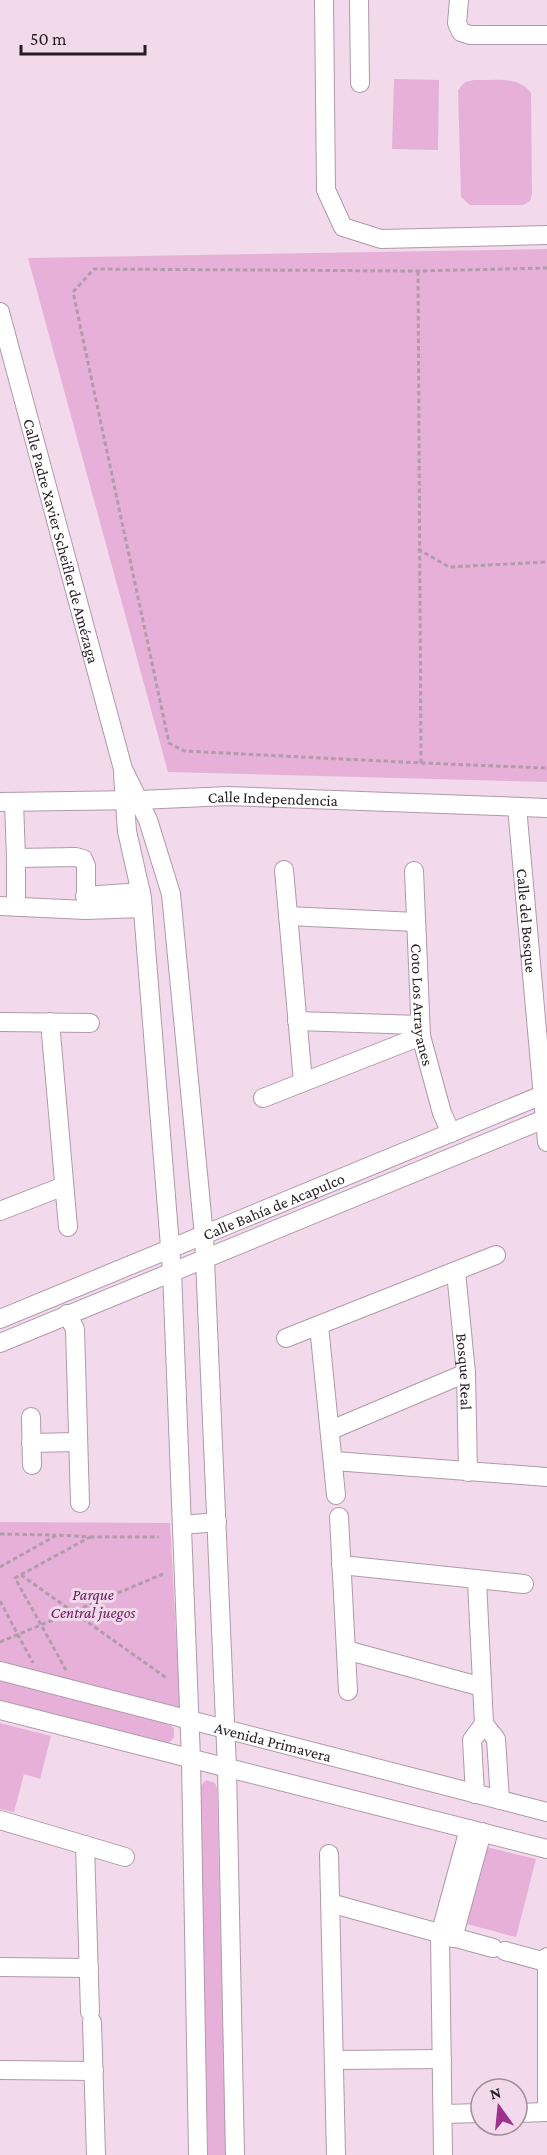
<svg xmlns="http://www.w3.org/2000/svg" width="547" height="2155" viewBox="0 0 547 2155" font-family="'Crimson Pro',serif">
<rect width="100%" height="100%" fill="#f3d9ec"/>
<g fill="#e6b0d8">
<polygon points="394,79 439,80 438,150 392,149"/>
<path d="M 474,80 C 494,81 519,75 531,93 L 532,194 L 530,201 L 523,205 L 470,205 L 461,197 L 458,90 L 465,82 Z"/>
<polygon points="547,249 547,782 168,772 28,258"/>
<polygon points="0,1522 170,1523 180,1709 0,1661"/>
<polygon points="0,1678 168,1722 174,1729 174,1737 167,1745 0,1703"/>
<polygon points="0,1723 51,1736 40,1779 24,1774 14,1812 0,1809"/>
<polygon points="206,1780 215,1783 217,1788 226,2155 208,2155 199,1788"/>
<polygon points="487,1847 536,1859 516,1937 467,1924"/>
</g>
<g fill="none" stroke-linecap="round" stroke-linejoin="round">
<g stroke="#b099aa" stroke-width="20">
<g id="minor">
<polyline points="324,0 326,190 343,227 381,239 547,235"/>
<polyline points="359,0 360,83"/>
<polyline points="459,0 457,23 461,32 470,35 547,35"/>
<path id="s1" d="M 0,312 L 123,769 L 148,820 L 171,894 L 204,1236 L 227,1768 L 235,2155"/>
<polyline points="123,774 127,831 142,898 172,1271 191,1759 198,2155"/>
<path id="s2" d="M 0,802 L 140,800 L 228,796 L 547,808"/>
<polyline points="14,802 16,858"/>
<path id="s3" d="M 517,807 L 547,1142"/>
<polyline points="284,870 303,1082"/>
<path id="s4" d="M 414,871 L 421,1036 L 442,1113 L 451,1133"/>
<polyline points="85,896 141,892"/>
<polyline points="0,906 86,910 86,866 83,859 76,857 16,858 16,906"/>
<polyline points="86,910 143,908"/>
<polyline points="288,916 416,922"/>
<polyline points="297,1021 419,1025"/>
<polyline points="0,1022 90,1023"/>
<polyline points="50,1022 68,1227"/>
<polyline points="263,1098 421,1036"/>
<polyline points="0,1211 64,1186"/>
<path id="s5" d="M 456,1272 L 466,1373 L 468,1472"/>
<polyline points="67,1314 75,1329 80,1503"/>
<path id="s6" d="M 0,1319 L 547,1093"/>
<polyline points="319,1326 336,1495"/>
<polyline points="286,1338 496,1255"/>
<polyline points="0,1343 547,1118"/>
<polyline points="31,1417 32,1465"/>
<polyline points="331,1430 466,1373"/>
<polyline points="31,1443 78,1442"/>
<polyline points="334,1461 547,1477"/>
<polyline points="339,1517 348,1691"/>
<polyline points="182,1525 217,1522"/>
<polyline points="341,1565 524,1584"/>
<polyline points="477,1581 484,1724 496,1739 500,1800"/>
<polyline points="346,1650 482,1687"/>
<path id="s7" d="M 0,1671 L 547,1812"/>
<polyline points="0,1710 547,1849"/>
<polyline points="475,1794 472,1740 484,1724"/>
<polyline points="0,1820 125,1857"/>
<polyline points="85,1845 90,2012"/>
<polyline points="329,1854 336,2155"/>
<polyline points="330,1903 493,1948"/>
<polyline points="453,1938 482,1832"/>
<polyline points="505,1951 546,1962"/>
<polyline points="0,1967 89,1968"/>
<polyline points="92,2022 96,2155"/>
<polyline points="334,2060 442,2059"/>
<polyline points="0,2070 94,2071"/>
<polyline points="547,2112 547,1957"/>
<polyline points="517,2113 547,2112"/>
<polyline points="443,2114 481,2113"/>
<polyline points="443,2155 440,1935 469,1829"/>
</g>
</g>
<g stroke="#b19cab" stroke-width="3" stroke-dasharray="4.5 3" stroke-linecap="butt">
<polyline points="418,271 421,763 184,751 169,743 73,292 94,269 418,271 547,268"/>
<polyline points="418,549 449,567 547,562"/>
<polyline points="421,763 547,768"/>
<polyline points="0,1534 55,1535"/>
<polyline points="90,1537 159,1537"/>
<polyline points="0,1567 57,1535 90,1537 15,1578 66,1670"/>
<polyline points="21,1575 168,1679"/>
<polyline points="0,1601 33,1663"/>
<polyline points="0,1642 163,1574"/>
</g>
<use href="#minor" stroke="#fff" stroke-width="18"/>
</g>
<g text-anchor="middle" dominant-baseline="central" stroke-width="6" stroke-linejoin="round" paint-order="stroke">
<g font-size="16" fill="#261d24" stroke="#f3d9ec">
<text stroke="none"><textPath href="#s1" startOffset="237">Calle Padre Xavier Scheifler de Amézaga</textPath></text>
<text stroke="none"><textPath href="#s2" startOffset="273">Calle Independencia</textPath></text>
<text stroke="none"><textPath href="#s3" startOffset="114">Calle del Bosque</textPath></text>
<text stroke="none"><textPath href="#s4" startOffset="134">Coto Los Arrayanes</textPath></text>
<text stroke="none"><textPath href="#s6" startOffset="296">Calle Bahía de Acapulco</textPath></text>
<text stroke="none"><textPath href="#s5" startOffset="100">Bosque Real</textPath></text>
<text stroke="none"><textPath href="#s7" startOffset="282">Avenida Primavera</textPath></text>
</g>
<g font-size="16" font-style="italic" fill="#661b5a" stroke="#f3d9ec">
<text x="93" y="1594">Parque<tspan x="93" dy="18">Central juegos</tspan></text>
</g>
</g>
<g transform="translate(499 2107) rotate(345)"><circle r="28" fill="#f3d9ec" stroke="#a18e9c" stroke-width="1.5"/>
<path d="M0-4.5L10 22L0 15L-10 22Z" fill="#a0308d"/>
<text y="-9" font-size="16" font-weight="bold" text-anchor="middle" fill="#261d24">N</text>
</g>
<path d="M21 45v9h124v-9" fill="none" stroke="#261d24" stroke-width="3"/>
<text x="30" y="45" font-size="18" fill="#261d24" stroke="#f3d9ec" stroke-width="4.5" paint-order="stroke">50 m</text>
</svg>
